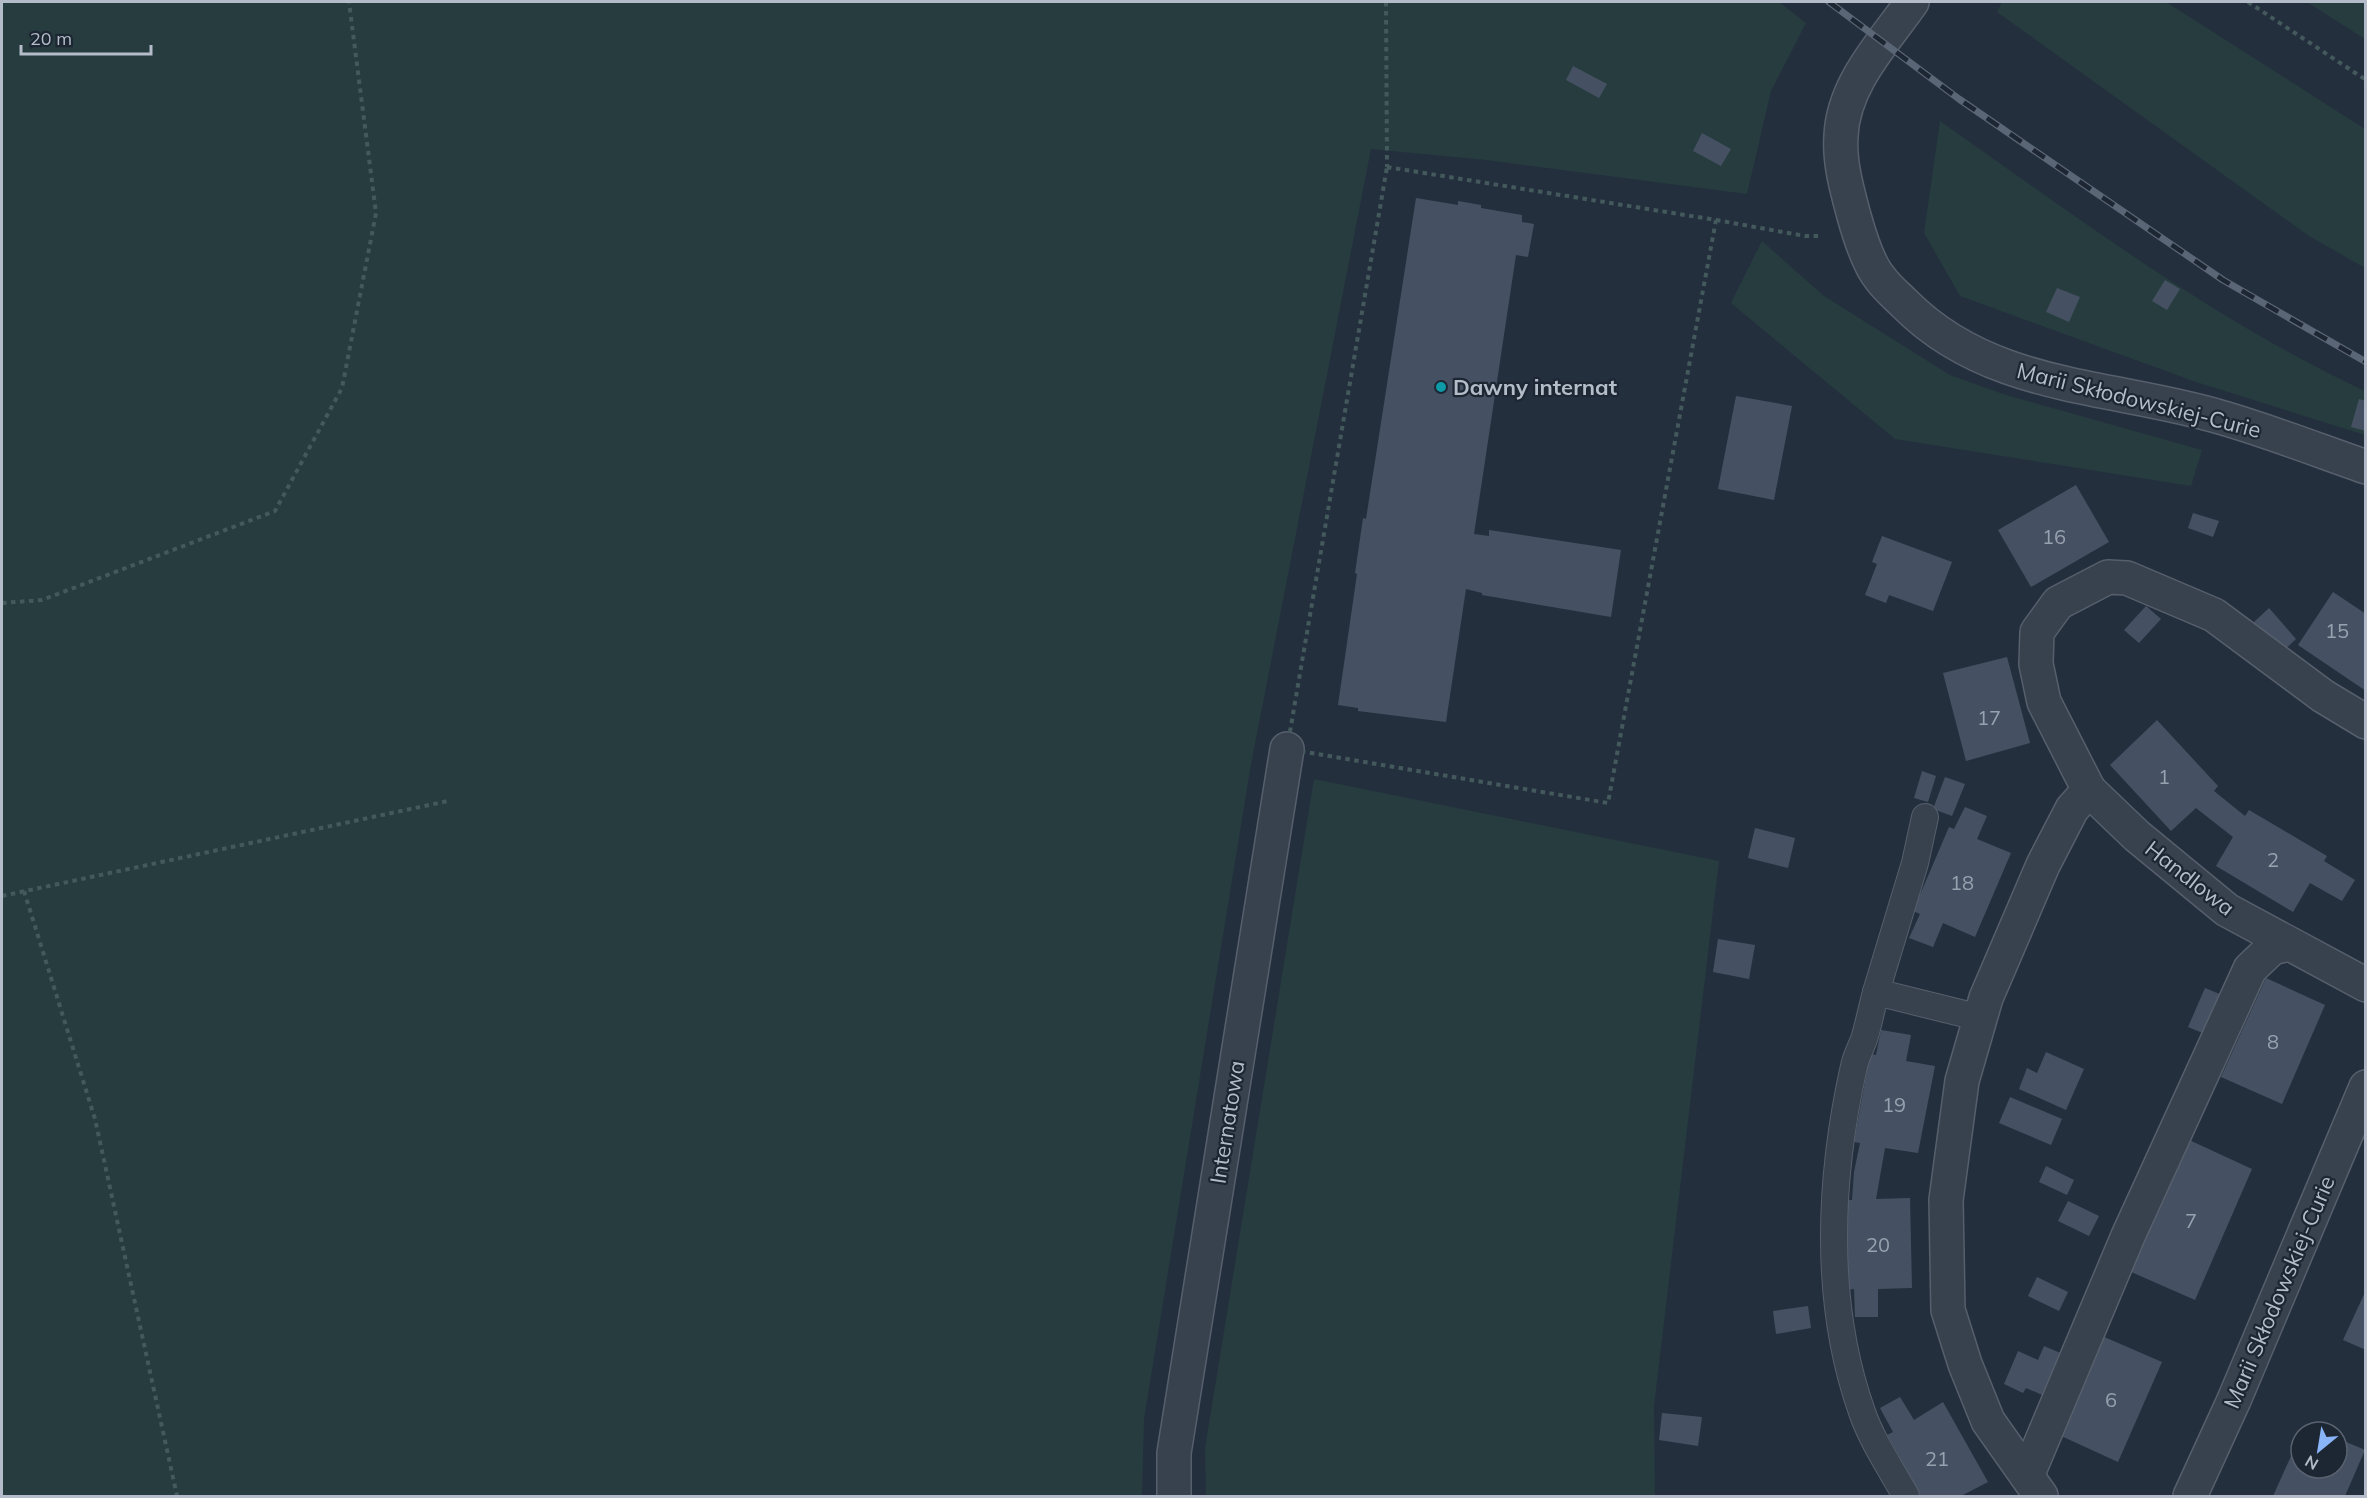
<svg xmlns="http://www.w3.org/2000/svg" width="2367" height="1498" viewBox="0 0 2367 1498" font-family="Mulish,sans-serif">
<rect width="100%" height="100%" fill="#242f3e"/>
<g fill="#263c3f">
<polygon points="2,2 1779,2 1806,23 1771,91 1747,194 1486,160 1371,149 1251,764 1144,1419 1142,1496 2,1496"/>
<polygon points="2002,2 2166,2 2365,129 2365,268 2309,236 1997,12"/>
<polygon points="2307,2 2365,2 2365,39"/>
<path d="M 1940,121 C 2077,217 2213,320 2365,391 L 2365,435 L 2196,382 L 1960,296 L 1924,233 Z"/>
<polygon points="1762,241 1824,296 1950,375 2006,395 2202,450 2191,486 1895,439 1731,303"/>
<polygon points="1314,779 1719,861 1654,1406 1655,1496 1206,1496 1205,1448"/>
</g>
<g fill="#455162">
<polygon points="1573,66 1607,84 1599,98 1566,80"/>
<polygon points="1702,133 1731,149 1721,166 1693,151"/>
<polygon points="1416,198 1458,205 1458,201 1481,205 1481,208 1522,215 1522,222 1534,224 1528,257 1516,255 1474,534 1489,536 1489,530 1621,550 1611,617 1482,595 1482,593 1466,589 1446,722 1358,711 1358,708 1338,705 1357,574 1355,573 1363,518 1366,519"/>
<polygon points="2165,280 2180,289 2167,310 2152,301"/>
<polygon points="2057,288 2080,297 2069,322 2046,312"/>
<polygon points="1736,396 1792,406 1774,500 1718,489"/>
<polygon points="2359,399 2366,401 2366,431 2351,427"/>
<polygon points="2076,485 2109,542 2031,587 1998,530"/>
<polygon points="2193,513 2219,521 2213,537 2188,528"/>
<polygon points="1882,536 1952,562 1933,611 1889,595 1886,603 1865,595 1877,564 1872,562"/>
<polygon points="2333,592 2366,614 2366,691 2298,645"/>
<polygon points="2146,606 2161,619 2139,643 2124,630"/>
<polygon points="2269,608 2296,639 2280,654 2253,623"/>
<polygon points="2007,657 2030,743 1966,761 1943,673"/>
<polygon points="2157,720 2218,786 2214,791 2245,816 2249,810 2327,856 2324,861 2355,880 2342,901 2310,883 2293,912 2216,866 2233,837 2196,808 2171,831 2110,765"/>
<polygon points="1922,771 1936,776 1928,802 1914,798"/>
<polygon points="1945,777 1965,784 1952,816 1933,809"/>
<polygon points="1965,807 1987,816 1977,839 2011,853 1975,937 1943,923 1933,947 1909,938 1920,914 1913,911 1949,827 1954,829"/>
<polygon points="1755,828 1795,838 1788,868 1748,858"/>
<polygon points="1718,939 1755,945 1749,979 1713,972"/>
<polygon points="2266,978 2325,1005 2282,1104 2221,1077"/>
<polygon points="2205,988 2222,995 2205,1034 2188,1027"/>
<polygon points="1881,1030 1911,1035 1906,1061 1935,1066 1918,1153 1885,1148 1876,1199 1910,1198 1912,1288 1878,1289 1878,1317 1855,1317 1854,1289 1847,1290 1844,1200 1852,1200 1854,1172 1860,1143 1854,1142 1870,1054 1876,1055"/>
<polygon points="2046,1052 2084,1069 2066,1110 2019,1089 2027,1068 2037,1073"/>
<polygon points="2010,1097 2062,1119 2051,1145 1999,1123"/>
<polygon points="2187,1139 2252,1169 2195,1300 2129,1271"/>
<polygon points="2046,1166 2074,1180 2067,1195 2039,1182"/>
<polygon points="2068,1201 2099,1216 2089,1236 2058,1221"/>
<polygon points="2037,1277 2068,1292 2059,1311 2028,1296"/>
<polygon points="2366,1290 2366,1350 2343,1340"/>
<polygon points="1808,1306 1811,1328 1776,1334 1773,1311"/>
<polygon points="2102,1336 2162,1362 2118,1462 2059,1435"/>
<polygon points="2044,1346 2065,1355 2047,1397 2026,1388 2023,1393 2004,1384 2018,1351 2038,1360"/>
<polygon points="1900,1397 1914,1420 1943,1402 1988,1482 1961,1496 1921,1496 1887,1435 1893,1432 1880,1408"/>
<polygon points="1662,1413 1702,1417 1698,1446 1659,1440"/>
<polygon points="2305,1425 2323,1432 2302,1432"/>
<polygon points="2301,1434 2301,1468 2337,1468 2337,1438 2365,1450 2345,1496 2273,1496"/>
</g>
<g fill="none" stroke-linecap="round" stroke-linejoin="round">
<g stroke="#565f6c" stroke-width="28">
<g id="lane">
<polyline points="1925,817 1915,863 1876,992 1981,1018"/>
<path d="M 1876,992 C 1872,1007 1869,1022 1865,1036 C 1862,1046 1856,1056 1854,1066 C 1829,1178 1823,1302 1862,1412 C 1872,1441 1891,1469 1906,1496"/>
</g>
</g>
<g stroke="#565f6c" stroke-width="36">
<g id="street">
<path d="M 1912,2 C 1884,42 1843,84 1841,136 C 1839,162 1847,190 1854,216 C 1859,234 1868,264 1880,278 C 1887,288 1897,296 1905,304 C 1990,390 2112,385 2220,417 C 2269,431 2317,450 2366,467"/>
<polyline points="2089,790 2137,836 2227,910 2366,985"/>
<polyline points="2027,1476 2128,1236 2250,969 2272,948 2289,944"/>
<polyline points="1174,1496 1174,1453 1287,749"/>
<polyline points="2041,1496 1988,1421 1965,1364 1948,1310 1946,1200 1962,1081 1986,998 2043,865 2072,809 2089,790 2044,702 2036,664 2037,632 2058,603 2108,577 2127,578 2214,615 2323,696 2366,722"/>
<polyline points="2190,1496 2234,1400 2366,1087"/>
</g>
</g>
<g stroke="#44595c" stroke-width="4" stroke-dasharray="4.5 4.5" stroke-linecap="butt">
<polyline points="1386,2 1387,167"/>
<polyline points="2248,2 2366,80"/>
<polygon points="1387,167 1716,220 1608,803 1287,749"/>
<polyline points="1716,220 1805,236 1820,236"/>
<polyline points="2,603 42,600 275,511 342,388 376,213 349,2"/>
<polyline points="24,891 95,1119 177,1496"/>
<polyline points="2,896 448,801"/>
</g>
<use href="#lane" stroke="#38414e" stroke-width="26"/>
<use href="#street" stroke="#38414e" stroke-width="33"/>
<g stroke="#5a6575" stroke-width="7">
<polyline id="rail" points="1829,2 1959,99 2223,280 2366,362"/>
</g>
<use href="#rail" stroke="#1d2633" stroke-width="4.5" stroke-dasharray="14" stroke-linecap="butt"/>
</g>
<circle fill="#0f9aa8" stroke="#1d2633" stroke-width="2" cx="1441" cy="387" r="6"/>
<g text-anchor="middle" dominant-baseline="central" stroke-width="4.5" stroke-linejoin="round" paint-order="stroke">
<g font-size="20" fill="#98a1af">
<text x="2054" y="536">16</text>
<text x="2337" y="630">15</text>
<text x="1989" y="717">17</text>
<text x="2164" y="776">1</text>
<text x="2273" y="859">2</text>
<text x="1962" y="882">18</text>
<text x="2273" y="1041">8</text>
<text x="1894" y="1104">19</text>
<text x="2191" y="1220">7</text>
<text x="1878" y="1244">20</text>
<text x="2111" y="1399">6</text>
<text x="1937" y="1458">21</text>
</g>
<g font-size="22" font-weight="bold" fill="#b4bcc9" stroke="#1d2633" text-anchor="start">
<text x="1453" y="387">Dawny internat</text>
</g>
<g font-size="22" fill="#b4bcc9" stroke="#1d2633">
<text transform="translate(2139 400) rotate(14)">Marii Skłodowskiej-Curie</text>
<text transform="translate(2190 878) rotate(38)">Handlowa</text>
<text transform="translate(1227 1122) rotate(-81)">Internatowa</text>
<text transform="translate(2279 1292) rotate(-67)">Marii Skłodowskiej-Curie</text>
</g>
</g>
<rect width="2367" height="1498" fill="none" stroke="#b4bcc9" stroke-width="6"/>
<g transform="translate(2319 1450) rotate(210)"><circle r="28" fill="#1d2633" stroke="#59626f" stroke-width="1.5"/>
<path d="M0-4.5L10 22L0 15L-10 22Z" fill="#8ab4f8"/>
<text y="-9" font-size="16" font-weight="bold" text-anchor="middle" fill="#b4bcc9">N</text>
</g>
<path d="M21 45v9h130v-9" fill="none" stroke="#b4bcc9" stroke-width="3"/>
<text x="30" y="45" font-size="18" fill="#b4bcc9" stroke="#1d2633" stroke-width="4.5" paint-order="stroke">20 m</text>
</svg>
